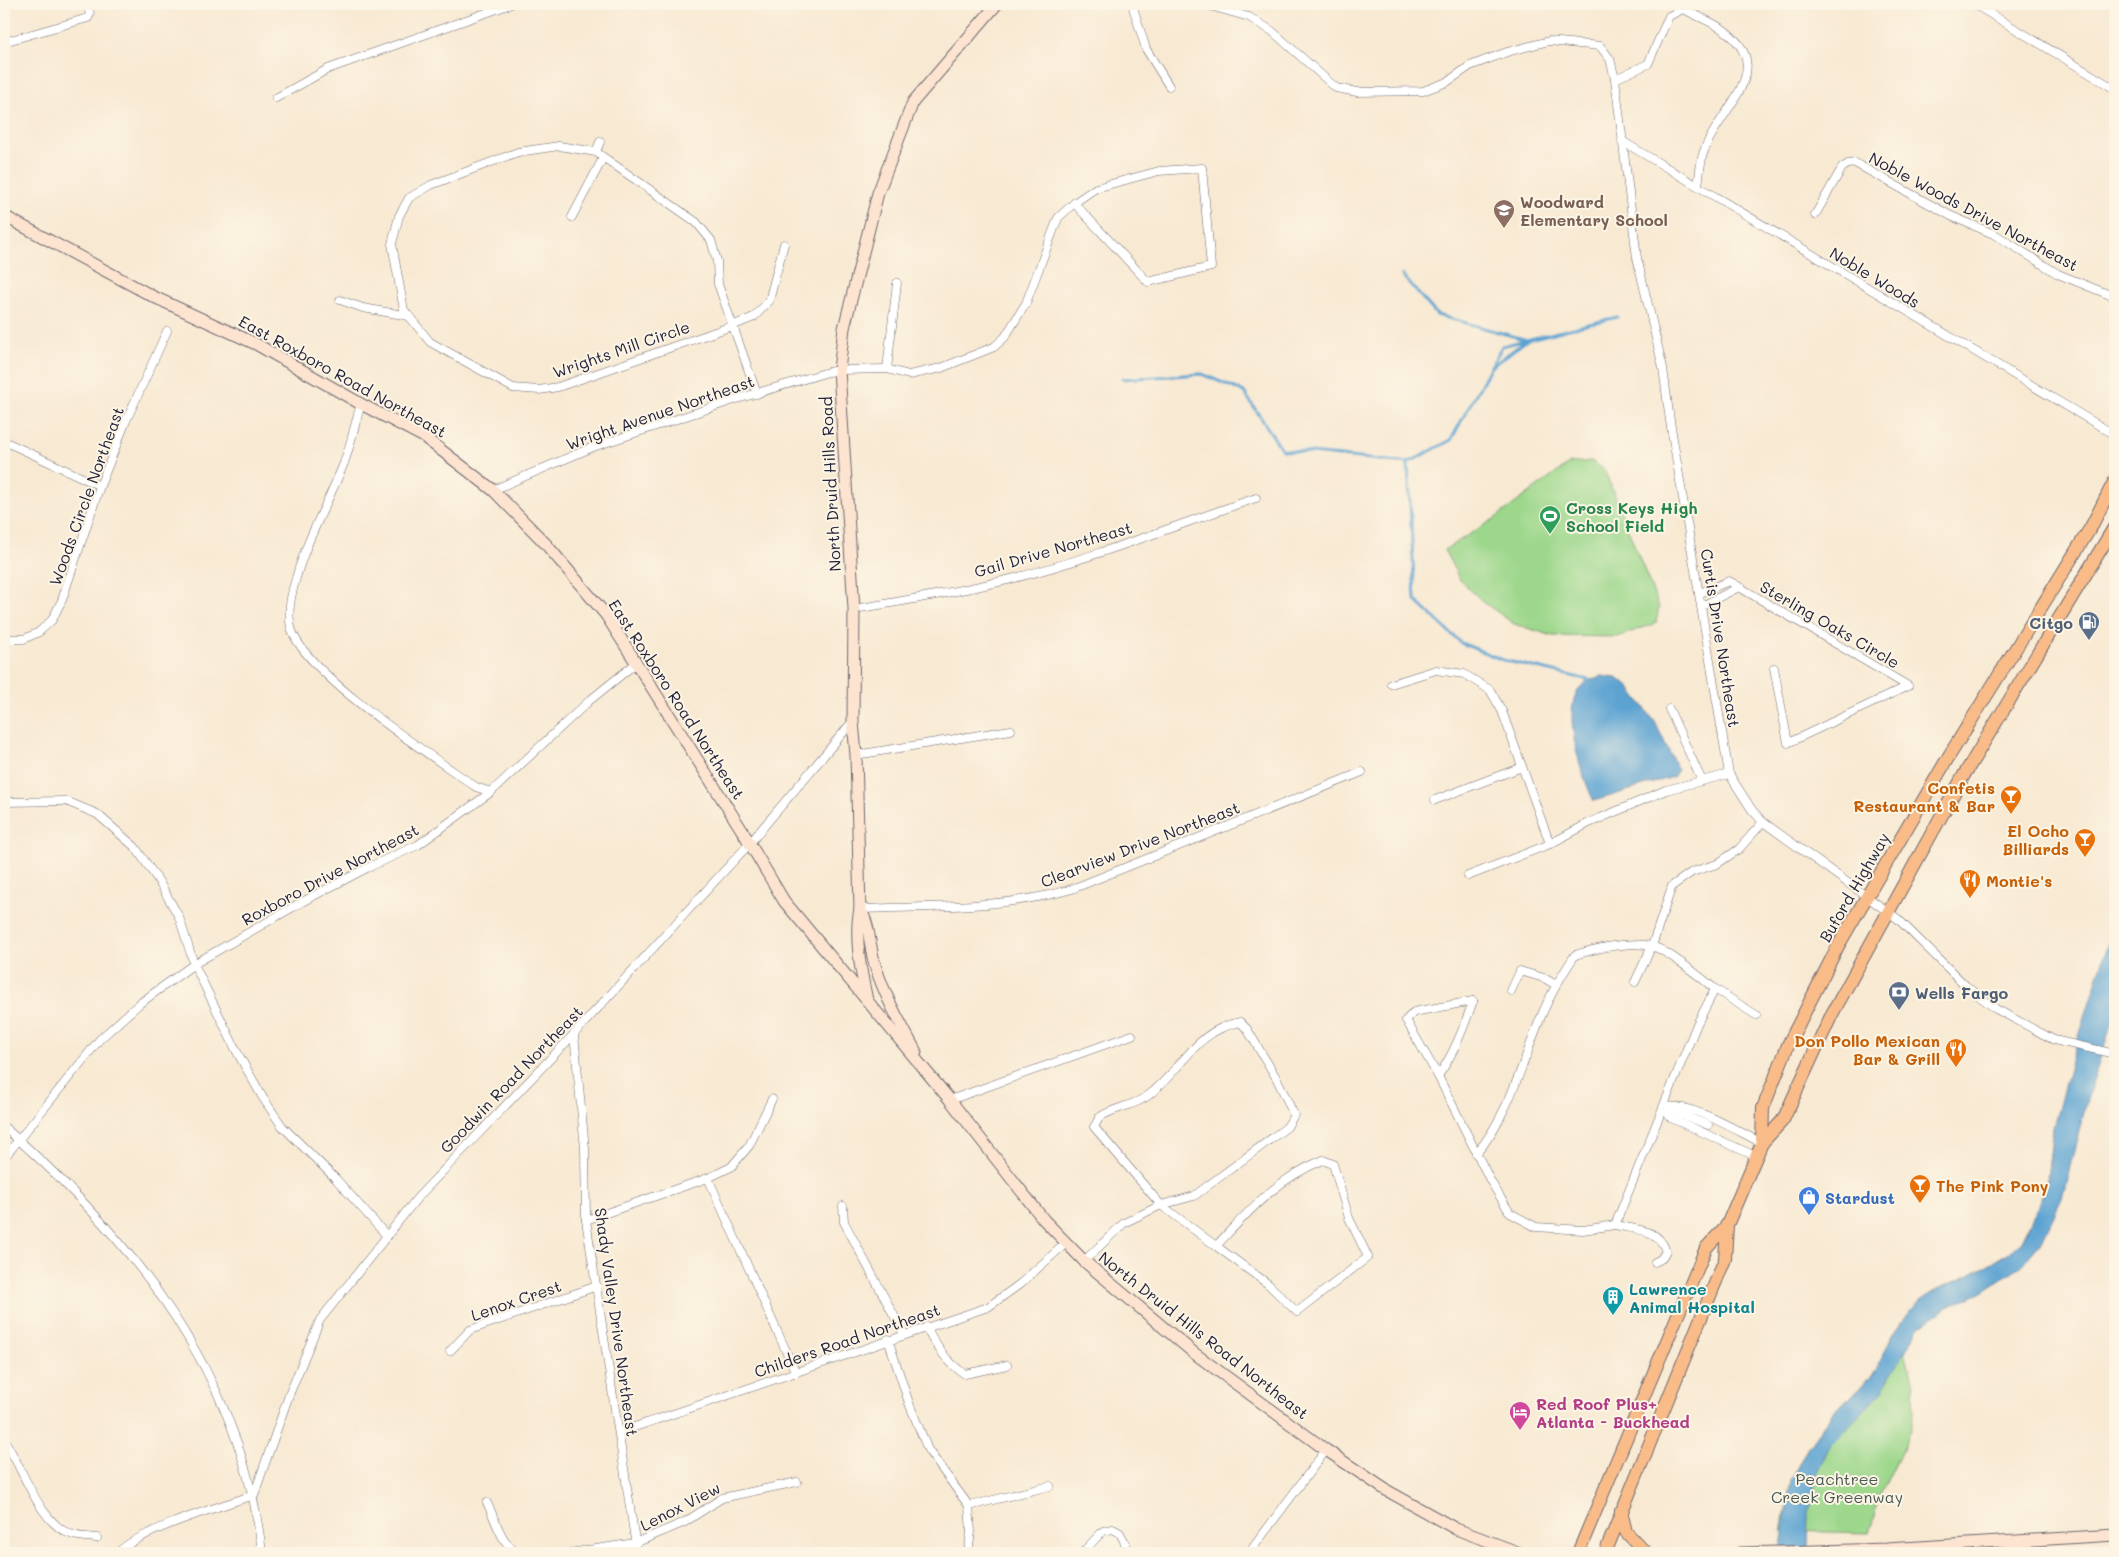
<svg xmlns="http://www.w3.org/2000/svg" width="2119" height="1557" viewBox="0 0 2119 1557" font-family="Mali,sans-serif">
<rect width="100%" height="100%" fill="#fcf5e5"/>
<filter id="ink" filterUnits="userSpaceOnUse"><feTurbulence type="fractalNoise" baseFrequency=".02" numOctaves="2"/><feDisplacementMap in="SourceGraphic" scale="10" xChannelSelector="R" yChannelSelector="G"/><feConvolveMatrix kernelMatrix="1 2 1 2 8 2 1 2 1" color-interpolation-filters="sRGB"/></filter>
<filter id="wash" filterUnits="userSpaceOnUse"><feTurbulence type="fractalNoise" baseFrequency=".0096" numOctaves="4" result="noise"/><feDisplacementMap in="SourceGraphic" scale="20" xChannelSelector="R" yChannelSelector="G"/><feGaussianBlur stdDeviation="1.12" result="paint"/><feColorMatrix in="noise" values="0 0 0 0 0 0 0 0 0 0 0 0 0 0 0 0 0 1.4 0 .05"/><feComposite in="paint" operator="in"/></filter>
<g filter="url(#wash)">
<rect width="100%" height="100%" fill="#f8e9d2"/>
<g fill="#9cd78b" stroke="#5f7c63">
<polygon points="1591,461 1604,469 1659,607 1656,623 1618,637 1553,636 1514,624 1482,601 1460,580 1444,550 1494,519 1570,463"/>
<polygon points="2115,982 2025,1247 1902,1339 1913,1384 1914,1414 1910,1433 1881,1493 1869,1533 1782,1531 1791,1480 1807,1448 1834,1411 1859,1390 1877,1369 1892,1335 1908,1313 1923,1299 1942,1287 1972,1274 2008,1253 2021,1241 2037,1209 2048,1172 2053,1128"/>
</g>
<g fill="#5ca3d2" stroke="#3f6286">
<path d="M 1602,676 L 1616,678 L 1627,684 L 1655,722 L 1678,770 L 1673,777 L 1594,801 C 1582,779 1561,711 1579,689 C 1585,681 1592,679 1602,676 Z"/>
<polygon points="2115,923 2115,1013 2087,1100 2062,1198 2042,1241 2021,1266 1981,1292 1948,1307 1920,1326 1881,1393 1831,1444 1818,1470 1808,1518 1807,1550 1780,1553 1791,1480 1807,1448 1834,1411 1859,1390 1877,1369 1892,1335 1908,1313 1920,1301 1942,1287 1972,1274 2008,1253 2021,1241 2037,1209 2048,1172 2053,1128 2072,1057"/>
</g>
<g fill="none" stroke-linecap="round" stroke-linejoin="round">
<g stroke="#5ca3d2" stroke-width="3">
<polyline points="1402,275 1437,315 1527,340 1492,366"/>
<polyline points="1122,379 1202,374 1244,392 1282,450 1408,463"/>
<polyline points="1589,680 1503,660 1461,643 1415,600 1408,463 1451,440 1502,346 1617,317"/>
</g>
</g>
</g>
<g filter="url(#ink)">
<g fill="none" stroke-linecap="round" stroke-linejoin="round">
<g stroke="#6d6870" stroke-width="9">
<g id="street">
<polyline points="1132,4 1146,49 1169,86"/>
<polyline points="1203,4 1249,17 1272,31 1336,88 1357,92 1423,91 1447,82 1470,66 1507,52 1549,41 1600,46 1610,59 1615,79 1637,258 1663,368 1670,421 1729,774 1752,810 1763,822 1898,919 1966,986 1996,1009 2054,1040 2115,1054"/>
<polyline points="1974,4 2115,89"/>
<polyline points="4,42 88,18 90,14 87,4"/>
<path d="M 1615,79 L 1648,64 L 1669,16 L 1683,9 C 1697,16 1712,22 1724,30 C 1779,70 1719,108 1704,151 C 1700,161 1700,174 1698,185"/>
<polyline points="276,98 328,69 511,4"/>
<polyline points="1622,141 2115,435"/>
<polyline points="596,152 600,142"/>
<polygon points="1202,168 1211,267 1148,282 1074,203 1096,188 1159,171"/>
<polyline points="1815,215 1842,168 1848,164 1855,163 1951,216 1996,235 2058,274 2115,297"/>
<polyline points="572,217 603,158"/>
<polyline points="340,300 363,308 409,316"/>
<polyline points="887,369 897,283"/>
<polyline points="757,394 718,284 717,261 711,240 696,222 596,152 559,146 518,152 431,185 409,198 399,216 392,244 404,310 430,342 513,388 539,390 558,387 732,326 754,317 769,301 784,244"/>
<path d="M 361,404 C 355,423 351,444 344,463 C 329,501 307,538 296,578 C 291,594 287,612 291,627 C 301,672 435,758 476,787 L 491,792"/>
<polyline points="4,441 100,486"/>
<polyline points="493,490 593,447 734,400 828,372 839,370 887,369 909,375 941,368 994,347 1005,337 1026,303 1058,218 1074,203"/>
<polyline points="1700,593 1729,581 1908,686 1788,743 1774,668"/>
<polyline points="1702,606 1739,587"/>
<path d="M 854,609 C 905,601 956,592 1007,580 C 1091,559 1174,526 1256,498"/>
<polyline points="4,639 24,639 39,632 52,620 62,600 100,486 126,421 167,331"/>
<polyline points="1391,684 1436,670 1464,674 1490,690 1502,711 1550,844 1589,823 1666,790 1729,774"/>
<polyline points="1669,709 1702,781"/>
<polyline points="856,755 1011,730"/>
<polyline points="1435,800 1522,767"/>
<polyline points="4,802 66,801 97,814 135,847 158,880 179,917 194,964 237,1052 263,1098 282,1126 335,1178 386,1235"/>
<polyline points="1468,876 1550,844"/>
<path d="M 860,909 C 930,906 1004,909 1072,889 L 1362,772"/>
<polyline points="1635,982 1652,946 1672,886 1692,872 1717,864 1739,849 1763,822"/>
<polyline points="1715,989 1756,1015"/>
<polyline points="1511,991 1520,971 1544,978 1556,985"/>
<path d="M 1473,1001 L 1414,1012 L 1406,1020 L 1438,1076 L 1491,1182 L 1510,1213 L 1536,1227 L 1583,1230 L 1615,1225 L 1697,1024 L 1715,989 C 1704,980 1664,948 1651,946 C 1628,941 1598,948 1575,955 C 1563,973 1552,991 1543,1012 C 1523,1059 1510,1114 1476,1154"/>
<path d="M 1240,1022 L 1247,1029 L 1277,1079 L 1294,1115 L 1287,1127 L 1194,1196 L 1161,1205 L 1094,1127 C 1096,1124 1098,1119 1100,1117 C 1112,1108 1135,1106 1149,1095 C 1183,1069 1194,1031 1240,1022 Z"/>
<polyline points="574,1034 585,1149 586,1220 637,1553"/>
<path d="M 1438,1076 C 1454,1054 1464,1027 1473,1001"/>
<polyline points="950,1100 1132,1035"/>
<path d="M 1664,1107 C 1693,1103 1735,1130 1762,1143"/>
<polyline points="1664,1107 1671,1118 1755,1156"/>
<polyline points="1666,1108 1708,1125"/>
<path d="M 4,1127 C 134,1240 243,1377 262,1553"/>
<polyline points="4,1158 100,1039 139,1004 194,964 300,903 367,868 418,845 491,792 589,701 636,663"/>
<path d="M 1323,1160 L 1333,1164 L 1349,1218 L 1368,1257 L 1297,1312 L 1268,1284 L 1216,1246 C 1250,1210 1275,1180 1323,1160 Z"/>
<polyline points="708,1178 796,1373"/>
<polyline points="843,1206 844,1222 904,1334"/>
<polyline points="586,1220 708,1178 731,1167 749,1146 772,1099"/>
<path d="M 1615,1225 C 1637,1230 1658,1228 1666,1251 L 1661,1259 L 1655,1262"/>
<polyline points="1084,1261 1124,1223 1161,1205 1216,1246"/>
<path d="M 926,1327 C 937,1347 946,1362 965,1374 L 1007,1365"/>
<polyline points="888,1339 909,1403 928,1450 969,1506 971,1532 968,1553"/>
<polyline points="450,1351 470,1330 597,1286"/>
<polyline points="620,1432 988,1307 1020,1284 1066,1243"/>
<path d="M 4,1440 C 23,1467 39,1525 73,1535 C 80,1537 89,1537 97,1538"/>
<path d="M 487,1503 C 496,1520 501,1544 518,1553"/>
<polyline points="969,1506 1050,1486"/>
<path d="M 118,1553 C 137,1531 224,1505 254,1495 L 289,1395 L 320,1320 L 418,1197 L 574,1034 L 750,843 L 853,721"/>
<polyline points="570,1553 635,1543 685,1522 722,1498 797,1482"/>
<polyline points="1082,1553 1103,1531 1113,1529 1120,1533 1130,1553"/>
<polyline points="1249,1553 1326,1450"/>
</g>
</g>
<g stroke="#6d6870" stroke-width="13">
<g id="secondary">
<polyline points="4,216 154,297 256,344 361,404 424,437 493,490 545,543 606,615 743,832 784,901 950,1100 1044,1220 1084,1261 1194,1353 1326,1450 1386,1490 1456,1529 1520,1553"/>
<path d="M 860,909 C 871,926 869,949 876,968 C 886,999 901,1024 916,1052"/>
<path d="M 867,1000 C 861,973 854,937 860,909 L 856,755 L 853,721 L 854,609 L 839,370 L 844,328 L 878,193 L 913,102 L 997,4"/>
<polyline points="1740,1553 1887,1549 2115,1535"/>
</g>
</g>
<g stroke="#6d6870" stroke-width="14">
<g id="primary">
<polyline points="1762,1143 1763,1108 1788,1045 1838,946 1949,756 2091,527 2115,480"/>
<polyline points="1621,1511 1626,1532 1646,1553"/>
<polyline points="1578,1553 1706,1248 1727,1225 1762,1143 1783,1120 1832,1014 1964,775 2115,526"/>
<polyline points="1605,1553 1725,1259 1727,1225"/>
</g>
</g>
<use href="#street" stroke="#fff" stroke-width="8"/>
<use href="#secondary" stroke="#fde4d0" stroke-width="11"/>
<use href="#primary" stroke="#f9bc89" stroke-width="12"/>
</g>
</g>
<defs>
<g id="school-pin" transform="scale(1.125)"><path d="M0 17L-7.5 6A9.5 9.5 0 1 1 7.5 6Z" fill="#8d6e63" stroke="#fcf5e5"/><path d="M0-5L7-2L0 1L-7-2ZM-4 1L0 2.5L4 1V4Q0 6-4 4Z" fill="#fff"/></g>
<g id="stadium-pin" transform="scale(1.125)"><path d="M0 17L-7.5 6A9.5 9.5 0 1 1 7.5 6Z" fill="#2e9e5b" stroke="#fcf5e5"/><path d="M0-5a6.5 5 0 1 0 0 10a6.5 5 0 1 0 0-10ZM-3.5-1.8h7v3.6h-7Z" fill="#fff"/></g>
<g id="fuel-pin" transform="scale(1.125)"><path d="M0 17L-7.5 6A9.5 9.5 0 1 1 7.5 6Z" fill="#5c6f8a" stroke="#fcf5e5"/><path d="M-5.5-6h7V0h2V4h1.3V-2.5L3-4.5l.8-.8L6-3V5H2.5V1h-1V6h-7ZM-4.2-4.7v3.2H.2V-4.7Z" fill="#fff"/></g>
<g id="bar-pin" transform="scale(1.125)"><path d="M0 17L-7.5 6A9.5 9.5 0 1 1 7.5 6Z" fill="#e8710a" stroke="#fcf5e5"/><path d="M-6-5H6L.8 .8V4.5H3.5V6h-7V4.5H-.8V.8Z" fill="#fff"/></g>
<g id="restaurant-pin" transform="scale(1.125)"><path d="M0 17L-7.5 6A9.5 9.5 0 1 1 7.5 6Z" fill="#e8710a" stroke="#fcf5e5"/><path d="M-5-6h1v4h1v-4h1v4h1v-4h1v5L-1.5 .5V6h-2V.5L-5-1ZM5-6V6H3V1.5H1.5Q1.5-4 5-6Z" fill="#fff"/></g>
<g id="bank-pin" transform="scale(1.125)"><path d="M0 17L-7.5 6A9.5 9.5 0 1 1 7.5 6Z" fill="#5c6f8a" stroke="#fcf5e5"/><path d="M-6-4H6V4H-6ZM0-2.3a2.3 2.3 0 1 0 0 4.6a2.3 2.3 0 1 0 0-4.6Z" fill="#fff"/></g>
<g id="shop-pin" transform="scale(1.125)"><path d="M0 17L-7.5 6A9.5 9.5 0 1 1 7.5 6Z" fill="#3f7fe0" stroke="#fcf5e5"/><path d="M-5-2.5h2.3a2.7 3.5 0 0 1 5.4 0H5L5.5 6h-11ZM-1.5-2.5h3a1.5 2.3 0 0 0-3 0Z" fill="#fff"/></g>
<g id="building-pin" transform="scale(1.125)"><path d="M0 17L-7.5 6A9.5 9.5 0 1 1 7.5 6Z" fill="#0f9aa8" stroke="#fcf5e5"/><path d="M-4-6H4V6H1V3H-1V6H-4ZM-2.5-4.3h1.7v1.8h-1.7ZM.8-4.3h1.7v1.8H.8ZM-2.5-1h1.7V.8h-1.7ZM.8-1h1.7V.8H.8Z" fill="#fff"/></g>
<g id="hotel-pin" transform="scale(1.125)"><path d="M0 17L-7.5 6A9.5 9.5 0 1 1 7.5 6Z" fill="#d1479c" stroke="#fcf5e5"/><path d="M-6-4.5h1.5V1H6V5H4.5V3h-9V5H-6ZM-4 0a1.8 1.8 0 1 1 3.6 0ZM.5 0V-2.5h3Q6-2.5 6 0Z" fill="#fff"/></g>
</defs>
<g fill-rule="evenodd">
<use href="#school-pin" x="1504" y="210"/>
<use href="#stadium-pin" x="1550" y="516"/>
<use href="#fuel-pin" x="2089" y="622"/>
<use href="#bar-pin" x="2011" y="796"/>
<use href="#bar-pin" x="2085" y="839"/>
<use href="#restaurant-pin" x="1970" y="880"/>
<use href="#bank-pin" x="1899" y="992"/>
<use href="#restaurant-pin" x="1956" y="1049"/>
<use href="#bar-pin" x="1920" y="1185"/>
<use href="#shop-pin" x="1809" y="1197"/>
<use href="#building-pin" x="1613" y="1297"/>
<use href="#hotel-pin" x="1520" y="1412"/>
</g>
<g text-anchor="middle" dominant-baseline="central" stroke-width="4" stroke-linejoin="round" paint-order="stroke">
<g font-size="16" font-weight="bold" fill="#785e54" stroke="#fcf5e5" text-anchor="start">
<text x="1520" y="201">Woodward<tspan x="1520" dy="18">Elementary School</tspan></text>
</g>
<g font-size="16" fill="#22223b" stroke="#fcf5e5">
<text transform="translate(1974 211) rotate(28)">Noble Woods Drive Northeast</text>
<text transform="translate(1875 277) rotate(31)">Noble Woods</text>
<text transform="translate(621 349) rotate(-19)">Wrights Mill Circle</text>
<text transform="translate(343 376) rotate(29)">East Roxboro Road Northeast</text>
<text transform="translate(660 412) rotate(-19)">Wright Avenue Northeast</text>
<text transform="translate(830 484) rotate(-93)">North Druid Hills Road</text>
<text transform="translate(86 496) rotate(-70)">Woods Circle Northeast</text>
<text transform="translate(1053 549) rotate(-16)">Gail Drive Northeast</text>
<text transform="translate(1830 624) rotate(30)">Sterling Oaks Circle</text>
<text transform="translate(1721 638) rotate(81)">Curtis Drive Northeast</text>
<text transform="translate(677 699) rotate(57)">East Roxboro Road Northeast</text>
<text transform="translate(1140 844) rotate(-21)">Clearview Drive Northeast</text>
<text transform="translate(330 874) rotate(-28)">Roxboro Drive Northeast</text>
<text transform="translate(1854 887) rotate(-60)">Buford Highway</text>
<text transform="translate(511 1079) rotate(-46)">Goodwin Road Northeast</text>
<text transform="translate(516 1300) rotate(-19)">Lenox Crest</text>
<text transform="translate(617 1322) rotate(82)">Shady Valley Drive Northeast</text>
<text transform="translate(1204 1335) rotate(38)">North Druid Hills Road Northeast</text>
<text transform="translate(847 1340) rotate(-19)">Childers Road Northeast</text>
<text transform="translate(680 1506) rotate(-27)">Lenox View</text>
</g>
<g font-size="16" font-weight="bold" fill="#27864d" stroke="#fcf5e5" text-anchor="start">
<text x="1566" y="507">Cross Keys High<tspan x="1566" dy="18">School Field</tspan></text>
</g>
<g font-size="16" font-weight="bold" fill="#4e5e75" stroke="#fcf5e5" text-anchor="end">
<text x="2073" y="622">Citgo</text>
<text x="1915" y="992" text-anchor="start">Wells Fargo</text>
</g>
<g font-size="16" font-weight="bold" fill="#c56008" stroke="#fcf5e5" text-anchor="end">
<text x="1995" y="787">Confetis<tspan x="1995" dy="18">Restaurant &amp; Bar</tspan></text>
<text x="2069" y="830">El Ocho<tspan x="2069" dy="18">Billiards</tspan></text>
<text x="1986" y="880" text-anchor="start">Montie's</text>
<text x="1940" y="1040">Don Pollo Mexican<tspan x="1940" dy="18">Bar &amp; Grill</tspan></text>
<text x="1936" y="1185" text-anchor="start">The Pink Pony</text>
</g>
<g font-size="16" font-weight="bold" fill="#366cbe" stroke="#fcf5e5" text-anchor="start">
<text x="1825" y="1197">Stardust</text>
</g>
<g font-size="16" font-weight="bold" fill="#0d838f" stroke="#fcf5e5" text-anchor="start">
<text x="1629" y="1288">Lawrence<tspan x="1629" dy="18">Animal Hospital</tspan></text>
</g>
<g font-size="16" font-weight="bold" fill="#b23c85" stroke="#fcf5e5" text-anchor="start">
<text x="1536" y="1403">Red Roof Plus+<tspan x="1536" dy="18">Atlanta - Buckhead</tspan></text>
</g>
<g font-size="16" fill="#475853" stroke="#fcf5e5">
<text x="1837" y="1478">Peachtree<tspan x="1837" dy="18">Creek Greenway</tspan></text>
</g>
</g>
<rect width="2119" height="1557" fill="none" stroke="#fcf5e5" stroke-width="20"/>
</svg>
